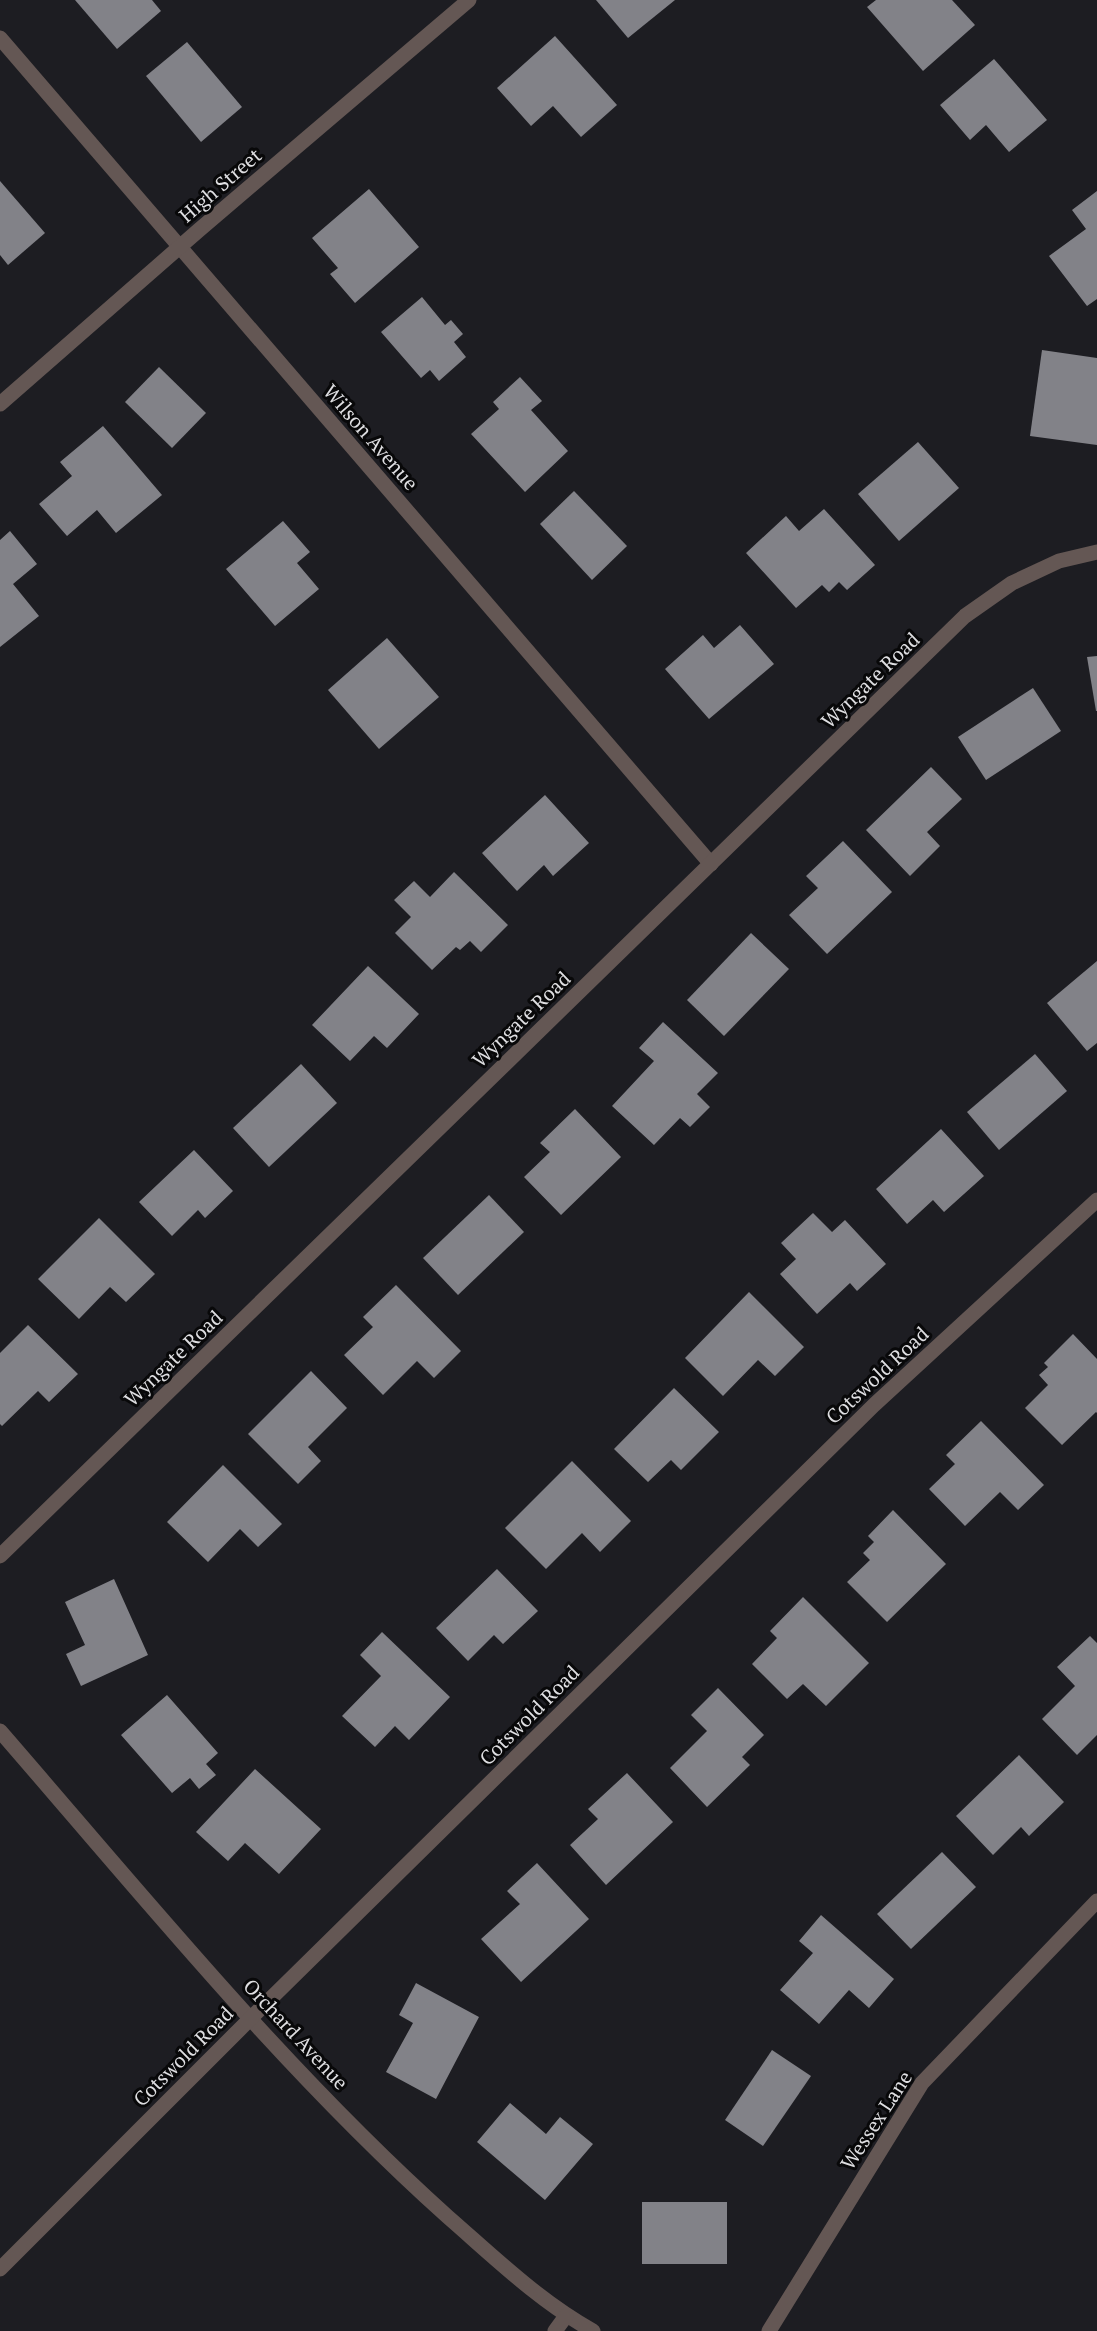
<svg xmlns="http://www.w3.org/2000/svg" width="1097" height="2331" viewBox="0 0 1097 2331" font-family="'PT Serif',serif">
<rect width="100%" height="100%" fill="#1d1d22"/>
<g fill="#828288">
<polygon points="75,0 152,0 161,11 117,49"/>
<polygon points="596,0 675,0 628,38"/>
<polygon points="876,0 952,0 975,25 923,71 867,7"/>
<polygon points="555,36 617,105 581,137 553,106 531,126 497,88"/>
<polygon points="187,42 242,107 201,142 146,76"/>
<polygon points="994,59 1047,120 1009,152 986,125 970,140 940,105"/>
<polygon points="0,181 45,233 8,265 0,255"/>
<polygon points="369,189 419,247 355,303 330,274 338,268 312,238"/>
<polygon points="1097,191 1097,299 1087,306 1049,256 1086,229 1072,210"/>
<polygon points="422,297 445,325 451,320 463,334 454,342 466,357 439,381 430,370 421,378 381,332"/>
<polygon points="1042,350 1097,358 1097,445 1030,436"/>
<polygon points="159,367 206,413 172,448 125,402"/>
<polygon points="520,377 542,401 531,410 568,451 525,492 471,434 499,409 493,402"/>
<polygon points="103,426 162,495 116,533 97,510 67,536 39,504 72,476 60,462"/>
<polygon points="918,442 959,488 899,541 858,494"/>
<polygon points="574,491 627,546 592,580 540,524"/>
<polygon points="824,509 875,565 847,590 839,582 829,592 822,585 796,608 746,553 786,516 799,531"/>
<polygon points="283,521 310,552 297,563 319,589 275,626 226,569"/>
<polygon points="10,531 37,564 13,584 39,616 0,647 0,540"/>
<polygon points="740,625 774,664 709,719 665,669 703,635 714,648"/>
<polygon points="387,638 439,697 379,749 328,690"/>
<polygon points="1097,656 1097,711 1096,711 1087,657"/>
<polygon points="1033,688 1061,731 986,780 958,737"/>
<polygon points="931,767 962,799 927,832 940,846 910,876 866,830"/>
<polygon points="545,795 589,843 553,876 544,865 517,891 482,853"/>
<polygon points="843,841 892,892 827,954 789,915 818,888 806,876"/>
<polygon points="454,872 508,925 481,952 470,941 460,950 456,947 432,970 395,933 411,917 394,900 414,881 430,897"/>
<polygon points="751,933 789,969 724,1036 687,1000"/>
<polygon points="1097,961 1097,1043 1087,1051 1047,1003"/>
<polygon points="368,966 419,1014 387,1048 374,1036 350,1061 312,1025"/>
<polygon points="663,1022 718,1073 697,1094 710,1107 690,1127 680,1118 654,1145 612,1106 654,1061 639,1048"/>
<polygon points="1035,1054 1067,1091 999,1150 967,1112"/>
<polygon points="301,1064 337,1103 269,1167 233,1128"/>
<polygon points="575,1109 621,1157 561,1215 524,1177 550,1152 540,1143"/>
<polygon points="941,1129 984,1176 944,1212 933,1200 907,1224 876,1189"/>
<polygon points="194,1150 233,1191 205,1218 198,1210 172,1236 139,1202"/>
<polygon points="489,1195 524,1232 458,1295 423,1258"/>
<polygon points="813,1213 832,1232 845,1220 886,1264 857,1291 850,1283 817,1314 780,1274 796,1259 781,1243"/>
<polygon points="99,1218 155,1274 126,1302 110,1287 79,1319 38,1279"/>
<polygon points="396,1285 461,1351 434,1378 417,1361 383,1395 344,1355 373,1327 363,1317"/>
<polygon points="749,1292 804,1347 775,1376 758,1360 723,1396 685,1358"/>
<polygon points="28,1325 78,1374 49,1402 38,1391 2,1426 0,1424 0,1353"/>
<polygon points="1073,1334 1097,1359 1097,1413 1096,1412 1062,1445 1025,1408 1048,1385 1039,1375 1048,1367 1044,1363"/>
<polygon points="311,1371 347,1408 308,1447 321,1461 298,1484 248,1434"/>
<polygon points="674,1388 719,1432 681,1470 671,1460 648,1482 614,1449"/>
<polygon points="981,1421 1044,1485 1018,1510 1000,1492 965,1526 929,1489 955,1464 946,1455"/>
<polygon points="572,1461 631,1521 600,1552 582,1533 546,1569 505,1528"/>
<polygon points="223,1465 282,1524 258,1547 240,1529 208,1562 167,1522"/>
<polygon points="893,1510 946,1564 887,1622 847,1582 870,1560 863,1553 874,1542 868,1536"/>
<polygon points="497,1569 538,1611 503,1644 494,1635 468,1661 436,1628"/>
<polygon points="114,1579 148,1655 81,1686 66,1654 85,1645 65,1602"/>
<polygon points="803,1597 869,1663 826,1706 803,1684 787,1699 752,1664 777,1638 770,1631"/>
<polygon points="382,1632 450,1697 409,1740 395,1726 375,1747 342,1716 381,1676 360,1655"/>
<polygon points="1090,1636 1097,1643 1097,1735 1077,1755 1042,1719 1075,1686 1057,1667"/>
<polygon points="718,1688 764,1735 742,1757 750,1765 707,1807 670,1768 707,1731 691,1715"/>
<polygon points="167,1695 218,1753 206,1764 216,1775 199,1789 190,1778 172,1793 121,1735"/>
<polygon points="1019,1755 1064,1802 1029,1836 1021,1827 993,1855 956,1816"/>
<polygon points="255,1769 321,1829 279,1874 245,1843 228,1861 196,1832"/>
<polygon points="627,1773 673,1822 606,1885 570,1845 598,1819 588,1809"/>
<polygon points="942,1852 976,1887 911,1949 877,1914"/>
<polygon points="537,1863 589,1919 521,1982 481,1939 520,1904 507,1891"/>
<polygon points="821,1915 894,1979 869,2008 849,1990 819,2024 780,1990 813,1953 799,1941"/>
<polygon points="416,1983 479,2017 436,2099 386,2072 413,2023 399,2015"/>
<polygon points="772,2050 811,2076 763,2146 725,2120"/>
<polygon points="510,2103 546,2134 560,2117 593,2144 545,2200 477,2142"/>
<rect x="642" y="2202" width="85" height="62"/>
</g>
<g fill="none" stroke-linecap="round" stroke-linejoin="round">
<g stroke="#645754" stroke-width="15">
<polyline points="0,38 711,864"/>
<polyline points="0,404 199,230 469,0"/>
<polyline points="0,1556 965,616 1012,583 1059,561 1097,552"/>
<path d="M 0,1731 C 144,1897 284,2070 448,2217 C 494,2257 539,2301 593,2331"/>
<polyline points="0,2269 251,2018 874,1405 1097,1200"/>
<polyline points="555,2331 566,2316"/>
<polyline points="769,2331 922,2083 1097,1901"/>
</g>
</g>
<g text-anchor="middle" dominant-baseline="central" stroke-width="6" stroke-linejoin="round" paint-order="stroke">
<g font-size="20" fill="#dedee1" stroke="#080809">
<text transform="translate(220 185) rotate(-41)">High Street</text>
<text transform="translate(371 437) rotate(49)">Wilson Avenue</text>
<text transform="translate(870 680) rotate(-44)">Wyngate Road</text>
<text transform="translate(521 1019) rotate(-44)">Wyngate Road</text>
<text transform="translate(173 1358) rotate(-44)">Wyngate Road</text>
<text transform="translate(877 1375) rotate(-43)">Cotswold Road</text>
<text transform="translate(529 1715) rotate(-45)">Cotswold Road</text>
<text transform="translate(296 2034) rotate(47)">Orchard Avenue</text>
<text transform="translate(183 2056) rotate(-45)">Cotswold Road</text>
<text transform="translate(876 2120) rotate(-57)">Wessex Lane</text>
</g>
</g>
</svg>
